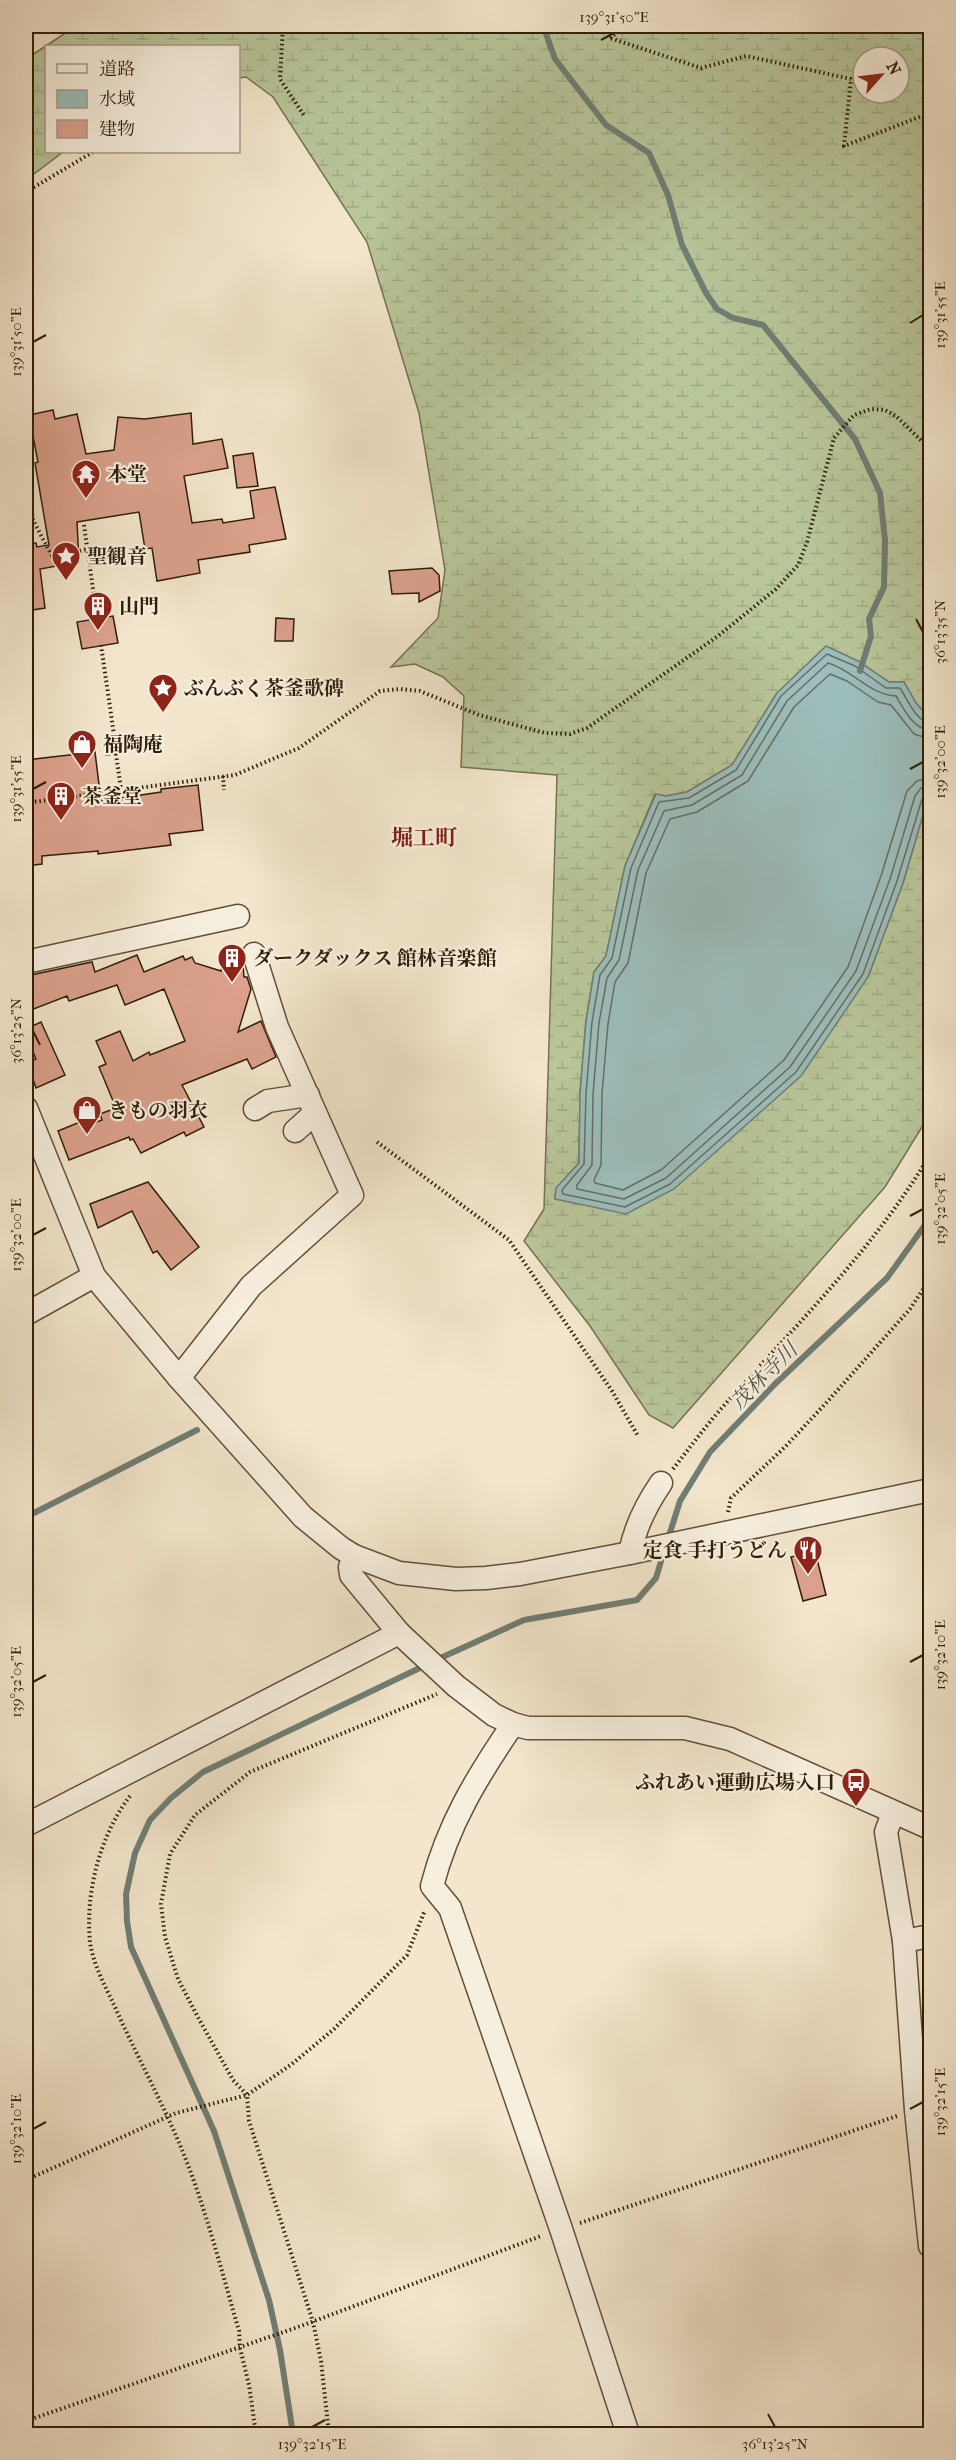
<svg xmlns="http://www.w3.org/2000/svg" width="956" height="2460" viewBox="0 0 956 2460" font-family="'IM FELL French Canon','Noto Serif JP',serif">
<defs>
<pattern id="wetland-marsh" width="20" height="14" patternUnits="userSpaceOnUse" patternTransform="scale(1.5)"><rect width="20" height="14" fill="#b8c69a"/><path d="M1 5h8M5 5V1M11 12h8M15 12V8" fill="none" stroke="#9eaa83"/></pattern>
</defs>
<rect width="100%" height="100%" fill="#f3e6cc"/>
<filter id="stains"><feTurbulence type="fractalNoise" baseFrequency=".00333" numOctaves="4"/><feColorMatrix values="0 0 0 0 .2 0 0 0 0 .09 0 0 0 0 .02 0 0 0 .5 -.17"/></filter>
<radialGradient id="worn" r=".72"><stop offset=".6" stop-color="#630" stop-opacity="0"/><stop offset="1" stop-color="#630" stop-opacity=".3"/></radialGradient>
<path fill="url(#wetland-marsh)" stroke="#747252" stroke-width="1.5" fill-rule="evenodd" d="M 76,26 L 930,26 L 930,719 L 916,703 L 904,682 L 889,682 L 858,661 L 777,693 L 732,765 L 687,792 L 666,796 L 655,794 L 625,866 L 606,956 L 594,972 L 586,1021 L 580,1093 L 579,1163 L 556,1188 L 555,1199 L 586,1205 L 868,977 L 903,883 L 930,791 L 930,1114 L 885,1187 L 673,1428 L 649,1415 L 590,1326 L 524,1241 L 544,1209 L 557,775 L 461,767 L 464,696 L 443,677 L 415,664 L 391,667 L 438,618 L 445,570 L 419,413 L 367,242 L 273,97 L 246,77 L 239,78 L 238,46 L 46,46 L 46,152 L 63,152 L 26,180 L 26,59 ZM 863,57 L 899,57 L 899,93 L 863,93 Z"/>
<polygon fill="#9cbebc" stroke="#707e74" stroke-width="1.5" points="826,646 858,661 889,682 904,682 916,703 930,719 930,791 903,883 868,977 801,1076 674,1189 626,1214 555,1199 556,1188 579,1163 580,1093 586,1021 594,972 606,956 625,866 656,794 666,796 687,792 732,765 777,693"/>
<g fill="none" stroke-linecap="round" stroke-linejoin="round">
<g stroke="#666e62" stroke-width="1.5">
<path d="M 930,723 C 916,721 908,700 900,688 L 886,688 L 855,666 L 827,654 L 781,696 L 736,770 L 689,798 L 659,802 L 631,868 L 612,958 L 600,975 L 592,1022 L 586,1094 L 584,1164 L 562,1190 L 563,1194 L 625,1207 L 670,1184 L 796,1072 L 863,974 L 897,881 L 922,799 L 925,795 L 930,794"/>
<path d="M 930,730 C 913,729 904,709 896,696 C 870,695 853,670 828,663 L 787,701 L 742,775 L 692,805 L 664,811 L 638,870 L 619,960 L 607,978 L 599,1023 L 593,1094 L 592,1165 L 577,1185 L 577,1189 L 624,1199 L 666,1178 L 790,1067 L 856,971 L 890,879 L 915,796 L 921,788 L 930,786"/>
<polyline points="930,739 914,734 891,705 878,702 847,681 830,674 794,707 748,781 697,812 670,819 646,873 628,963 615,982 608,1024 602,1094 601,1165 594,1180 595,1183 623,1190 661,1170 784,1060 848,967 881,876 907,791 917,781 930,777"/>
</g>
<g stroke="#707e74" stroke-width="6">
<polyline points="546,26 545,31 555,59 606,125 649,153 668,195 682,245 706,293 717,309 733,318 763,325 855,439 880,493 885,540 884,587 869,619 871,636 860,671"/>
<polyline points="26,1517 197,1430"/>
<polyline points="668,1539 680,1501 710,1452 775,1384 887,1278 930,1218"/>
<polyline points="436,1660 524,1620 637,1600 656,1578 664,1551"/>
<polyline points="293,2434 280,2350 269,2300 214,2131 131,1947 127,1921 126,1894 135,1853 150,1820 171,1798 203,1772 426,1665"/>
</g>
</g>
<g fill="#dba18c" stroke="#2f1e09" stroke-width="1.5">
<polygon points="53,410 55,419 77,414 86,454 114,450 118,417 145,419 191,413 193,444 222,439 228,468 184,476 192,523 222,519 223,523 254,518 250,491 275,487 286,539 249,545 250,552 198,560 200,573 157,581 152,548 145,549 139,512 77,522 79,562 40,569 45,608 26,611 26,544 36,543 37,547 49,545 35,463 38,462 29,415"/>
<polygon points="253,453 258,486 237,488 233,456"/>
<polygon points="432,568 439,575 440,591 419,602 419,593 392,594 389,571"/>
<polygon points="113,616 118,643 82,649 77,622"/>
<polygon points="276,618 294,619 293,641 275,641"/>
<polygon points="114,735 123,735 124,753 106,755 105,736"/>
<polygon points="95,752 101,801 161,792 161,789 198,785 203,830 169,834 171,845 98,854 98,851 42,856 42,864 26,866 26,760"/>
<polygon points="137,955 144,972 183,956 185,960 192,957 195,963 221,971 224,959 243,965 244,977 247,977 251,989 238,1032 261,1021 276,1057 252,1069 247,1059 182,1085 204,1127 186,1136 184,1132 141,1153 133,1139 130,1140 129,1137 69,1160 58,1131 85,1120 88,1125 102,1120 100,1114 116,1108 99,1067 106,1064 96,1041 120,1031 133,1061 149,1052 150,1055 185,1041 164,989 125,1005 117,985 69,1001 67,996 26,1012 26,978 31,975 92,962 95,972"/>
<polygon points="41,1022 65,1075 36,1088 27,1062 36,1059 26,1035 26,1029"/>
<polygon points="148,1182 199,1247 171,1270 157,1251 153,1253 132,1211 98,1228 90,1204"/>
<polygon points="815,1551 826,1595 803,1601 791,1557"/>
</g>
<g fill="none" stroke-linecap="round" stroke-linejoin="round">
<g stroke="#60503a" stroke-width="25">
<g id="minor">
<polyline points="26,962 238,916"/>
<polyline points="26,1108 94,1276 179,1378 303,1517 341,1548 354,1556 399,1573 456,1579 486,1578 520,1574 630,1553 930,1490"/>
<polyline points="255,1109 268,1101 308,1095"/>
<polyline points="295,1131 315,1113"/>
<polyline points="26,1314 94,1276"/>
<polyline points="179,1378 251,1286 352,1195 277,1027 254,954"/>
<path d="M 630,1553 C 635,1527 646,1505 661,1483"/>
<polyline points="354,1556 350,1567 351,1575 399,1633 456,1686 494,1715 513,1724 528,1728 685,1728 730,1739 930,1828"/>
<path d="M 513,1724 C 477,1777 448,1824 432,1886 L 450,1908 L 561,2229 L 628,2434"/>
<polyline points="893,1813 886,1832 904,1941 916,2110 930,2246"/>
<polyline points="26,1825 399,1633"/>
<polyline points="904,1941 930,1936"/>
</g>
</g>
<g stroke="#2f1e09" stroke-width="4" stroke-dasharray="1.5 3" stroke-linecap="butt">
<polyline points="283,26 280,79 305,117"/>
<polyline points="598,26 610,38 701,68 746,56 851,79 844,146 930,113"/>
<polyline points="610,38 625,26"/>
<polyline points="26,192 93,152"/>
<polyline points="26,465 33,520 53,558 87,549"/>
<polyline points="84,525 97,618"/>
<polyline points="101,645 114,735"/>
<polyline points="116,754 121,789"/>
<polyline points="223,776 224,790"/>
<polyline points="26,803 235,775 299,748 380,691 400,689 420,691 479,715 545,733 570,734 587,728 718,636 776,589 798,565 807,542 834,438 854,415 871,409 885,410 896,416 930,449"/>
<polyline points="377,1142 509,1240 612,1391 638,1436"/>
<path d="M 673,1469 C 691,1446 708,1423 728,1401 C 800,1321 874,1248 930,1155"/>
<polyline points="728,1512 731,1498 786,1446 827,1402 910,1309 930,1279"/>
<path d="M 130,1796 C 100,1835 85,1893 90,1942 C 93,1964 105,1986 114,2005 C 135,2052 160,2098 180,2145 C 205,2205 221,2269 239,2331 L 240,2348 L 249,2385 L 256,2434"/>
<polyline points="26,2180 176,2113 247,2095 292,2064 334,2029 407,1955 425,1910"/>
<polyline points="580,2223 897,2116"/>
<polyline points="26,2421 301,2326 541,2236"/>
<polyline points="329,2434 321,2361 313,2322 249,2121 247,2095 233,2080 200,2021 178,1979 165,1937 161,1904 170,1854 195,1815 250,1772 437,1694"/>
</g>
<use href="#minor" stroke="#f7efde" stroke-width="22"/>
</g>
<path fill="none" stroke="#2f1e09" stroke-width="2" d="M 601,40 L 614,33M 910,323 L 923,315M 33,342 L 46,335M 916,619 L 923,632M 910,769 L 923,762M 33,789 L 46,782M 33,1031 L 40,1045M 910,1216 L 923,1209M 33,1235 L 46,1228M 910,1662 L 923,1655M 33,1682 L 46,1675M 910,2109 L 923,2102M 33,2129 L 46,2122M 768,2414 L 775,2427M 312,2427 L 325,2420"/>
<defs>
<g id="temple-pin" transform="scale(1.5)"><path d="M0 17L-7.5 6A9.5 9.5 0 1 1 7.5 6Z" fill="#8f2418" stroke="#f7efde"/><path d="M0-6L5-2H3V0L6.5 2.5H4V6H1.5V3h-3V6H-4V2.5H-6.5L-3 0V-2H-5Z" fill="#fff"/></g>
<g id="sight-pin" transform="scale(1.5)"><path d="M0 17L-7.5 6A9.5 9.5 0 1 1 7.5 6Z" fill="#8f2418" stroke="#f7efde"/><path d="M0-6L1.8-2.2L6-1.7L2.9 1.2L3.7 5.4L0 3.3L-3.7 5.4L-2.9 1.2L-6-1.7L-1.8-2.2Z" fill="#fff"/></g>
<g id="building-pin" transform="scale(1.5)"><path d="M0 17L-7.5 6A9.5 9.5 0 1 1 7.5 6Z" fill="#8f2418" stroke="#f7efde"/><path d="M-4-6H4V6H1V3H-1V6H-4ZM-2.5-4.3h1.7v1.8h-1.7ZM.8-4.3h1.7v1.8H.8ZM-2.5-1h1.7V.8h-1.7ZM.8-1h1.7V.8H.8Z" fill="#fff"/></g>
<g id="shop-pin" transform="scale(1.5)"><path d="M0 17L-7.5 6A9.5 9.5 0 1 1 7.5 6Z" fill="#8f2418" stroke="#f7efde"/><path d="M-5-2.5h2.3a2.7 3.5 0 0 1 5.4 0H5L5.5 6h-11ZM-1.5-2.5h3a1.5 2.3 0 0 0-3 0Z" fill="#fff"/></g>
<g id="restaurant-pin" transform="scale(1.5)"><path d="M0 17L-7.5 6A9.5 9.5 0 1 1 7.5 6Z" fill="#8f2418" stroke="#f7efde"/><path d="M-5-6h1v4h1v-4h1v4h1v-4h1v5L-1.5 .5V6h-2V.5L-5-1ZM5-6V6H3V1.5H1.5Q1.5-4 5-6Z" fill="#fff"/></g>
<g id="bus-pin" transform="scale(1.5)"><path d="M0 17L-7.5 6A9.5 9.5 0 1 1 7.5 6Z" fill="#8f2418" stroke="#f7efde"/><path d="M-5-6H5V4H4V6H2V4H-2V6H-4V4H-5ZM-3.5-4V0h7V-4ZM-3.5 1.2v1.5H-2V1.2ZM2 1.2v1.5H3.5V1.2Z" fill="#fff"/></g>
</defs>
<g fill-rule="evenodd">
<use href="#temple-pin" x="86" y="474"/>
<use href="#sight-pin" x="66" y="556"/>
<use href="#building-pin" x="98" y="606"/>
<use href="#sight-pin" x="163" y="688"/>
<use href="#shop-pin" x="82" y="744"/>
<use href="#building-pin" x="61" y="796"/>
<use href="#building-pin" x="232" y="958"/>
<use href="#shop-pin" x="87" y="1110"/>
<use href="#restaurant-pin" x="808" y="1550"/>
<use href="#bus-pin" x="856" y="1782"/>
</g>
<g text-anchor="middle" dominant-baseline="central" stroke-width="4.5" stroke-linejoin="round" paint-order="stroke">
<g font-size="20" font-weight="bold" fill="#2f1e09" stroke="#f7efde" text-anchor="start">
<text x="107" y="474">本堂</text>
<text x="87" y="556">聖観音</text>
<text x="119" y="606">山門</text>
<text x="184" y="688">ぶんぶく茶釜歌碑</text>
<text x="103" y="744">福陶庵</text>
<text x="82" y="796">茶釜堂</text>
<text x="253" y="958">ダークダックス 館林音楽館</text>
<text x="108" y="1110">きもの羽衣</text>
<text x="787" y="1550" text-anchor="end">定食 手打うどん</text>
<text x="835" y="1782" text-anchor="end">ふれあい運動広場入口</text>
</g>
<g font-size="21" font-style="italic" fill="#555648" stroke="#f7efde">
<text transform="translate(764 1376) rotate(-45)">茂林寺川</text>
</g>
<g font-size="22" font-weight="bold" fill="#7a1f14" stroke="#f7efde">
<text x="424" y="838">堀工町</text>
</g>
</g>
<rect width="956" height="2460" fill="none" stroke="#f3e6cc" stroke-width="66"/>
<rect x="45" y="45" width="195" height="108" fill="#f7efde" stroke="#a79b89" stroke-width="1.5"/>
<rect x="57" y="64" width="30" height="9" fill="#f7efde" stroke="#a79b89" stroke-width="1.5"/>
<text x="99" y="75" font-size="18" fill="#2f1e09">道路</text>
<rect x="57" y="90" width="30" height="18" fill="#9cbebc" stroke="#a79b89" stroke-width="1.5"/>
<text x="99" y="105" font-size="18" fill="#2f1e09">水域</text>
<rect x="57" y="120" width="30" height="18" fill="#dba18c" stroke="#a79b89" stroke-width="1.5"/>
<text x="99" y="135" font-size="18" fill="#2f1e09">建物</text>
<g transform="translate(881 75) rotate(62)"><circle r="28" fill="#f7efde" stroke="#a79b89" stroke-width="1.5"/>
<path d="M0-4.5L10 22L0 15L-10 22Z" fill="#8f2418"/>
<text y="-9" font-size="16" font-weight="bold" text-anchor="middle" fill="#2f1e09">N</text>
</g>
<rect x="33" y="33" width="890" height="2394" fill="none" stroke="#2f1e09" stroke-width="2"/>
<g font-size="15" text-anchor="middle" fill="#2f1e09">
<text x="614" y="22">139°31'50"E</text>
<text transform="translate(940 315) rotate(-90)" y="5">139°31'55"E</text>
<text transform="translate(16 342) rotate(-90)" y="5">139°31'50"E</text>
<text transform="translate(940 632) rotate(-90)" y="5">36°13'35"N</text>
<text transform="translate(940 762) rotate(-90)" y="5">139°32'00"E</text>
<text transform="translate(16 789) rotate(-90)" y="5">139°31'55"E</text>
<text transform="translate(16 1031) rotate(-90)" y="5">36°13'25"N</text>
<text transform="translate(940 1209) rotate(-90)" y="5">139°32'05"E</text>
<text transform="translate(16 1235) rotate(-90)" y="5">139°32'00"E</text>
<text transform="translate(940 1655) rotate(-90)" y="5">139°32'10"E</text>
<text transform="translate(16 1682) rotate(-90)" y="5">139°32'05"E</text>
<text transform="translate(940 2102) rotate(-90)" y="5">139°32'15"E</text>
<text transform="translate(16 2129) rotate(-90)" y="5">139°32'10"E</text>
<text x="312" y="2449">139°32'15"E</text>
<text x="775" y="2449">36°13'25"N</text>
</g>
<rect width="100%" height="100%" filter="url(#stains)"/>
<rect width="100%" height="100%" fill="url(#worn)"/>
</svg>
